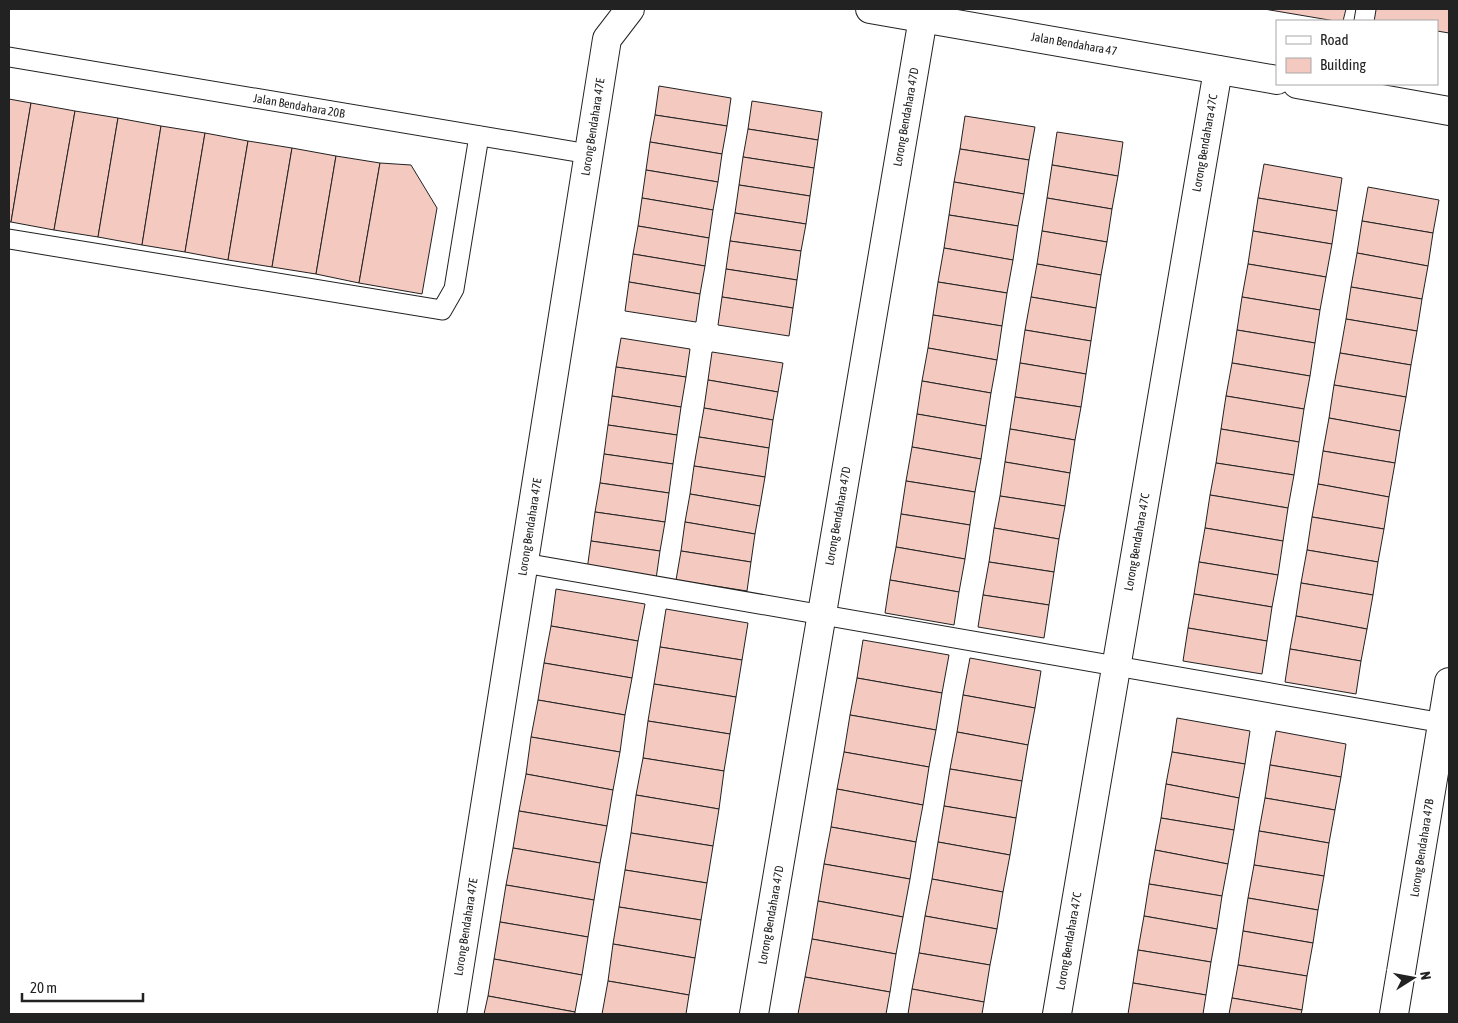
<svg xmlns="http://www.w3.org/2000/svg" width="1458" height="1023" viewBox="0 0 1458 1023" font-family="'Asap Condensed',sans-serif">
<rect width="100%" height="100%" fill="#fff"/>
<g fill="#f3c9c0" stroke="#222">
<polygon points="1264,9 1346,9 1343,21 1335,21"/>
<polygon points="1374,9 1449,9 1449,33 1437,31 1437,21 1372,21"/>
<polygon points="659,86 731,98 727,126 655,115"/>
<polygon points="9,99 31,103 11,222 9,222"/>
<polygon points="752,101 822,112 818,140 748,129"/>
<polygon points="31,103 75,111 54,230 11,222"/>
<polygon points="75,111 118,118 98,237 54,230"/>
<polygon points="655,115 727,126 722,154 650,142"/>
<polygon points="965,116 1035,127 1029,160 960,149"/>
<polygon points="118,118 161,126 142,245 98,237"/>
<polygon points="161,126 205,133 185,252 142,245"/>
<polygon points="748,129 818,140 814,168 743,157"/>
<polygon points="1057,132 1123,142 1118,176 1052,165"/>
<polygon points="205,133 248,141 228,260 185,252"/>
<polygon points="248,141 292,148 272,267 228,260"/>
<polygon points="650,142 722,154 718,182 646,170"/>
<polygon points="292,148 336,156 316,274 272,267"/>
<polygon points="960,149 1029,160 1024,194 954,182"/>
<polygon points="336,156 380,163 359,283 316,274"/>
<polygon points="743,157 814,168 810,196 739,185"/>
<polygon points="380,163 411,165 437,208 422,294 359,283"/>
<polygon points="1264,164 1342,178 1337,211 1258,198"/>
<polygon points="1052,165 1118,176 1112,209 1047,198"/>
<polygon points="646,170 718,182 713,210 642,198"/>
<polygon points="954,182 1024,194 1018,226 949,215"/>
<polygon points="739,185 810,196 806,224 735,213"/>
<polygon points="1368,187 1439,200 1433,233 1362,221"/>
<polygon points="642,198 713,210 709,238 638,226"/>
<polygon points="1047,198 1112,209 1107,242 1042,231"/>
<polygon points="1258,198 1337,211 1332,244 1253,231"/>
<polygon points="735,213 806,224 801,251 730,241"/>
<polygon points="949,215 1018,226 1013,260 944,248"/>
<polygon points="1362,221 1433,233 1428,266 1357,253"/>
<polygon points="638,226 709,238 705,266 633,254"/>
<polygon points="1042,231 1107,242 1101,275 1037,264"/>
<polygon points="1253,231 1332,244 1326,277 1248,264"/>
<polygon points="730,241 801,251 797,280 726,269"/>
<polygon points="944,248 1013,260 1007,293 938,282"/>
<polygon points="1357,253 1428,266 1422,299 1351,287"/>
<polygon points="633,254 705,266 700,294 629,282"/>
<polygon points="1037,264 1101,275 1096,308 1031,297"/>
<polygon points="1248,264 1326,277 1320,310 1242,297"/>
<polygon points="726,269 797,280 793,308 722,297"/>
<polygon points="629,282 700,294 696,322 625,311"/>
<polygon points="938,282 1007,293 1002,326 933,315"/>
<polygon points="1351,287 1422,299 1417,331 1346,319"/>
<polygon points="722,297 793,308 789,336 718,325"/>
<polygon points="1031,297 1096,308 1091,341 1025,330"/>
<polygon points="1242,297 1320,310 1315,343 1237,330"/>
<polygon points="933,315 1002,326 997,360 928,348"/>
<polygon points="1346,319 1417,331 1411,365 1340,353"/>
<polygon points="1025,330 1091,341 1086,374 1020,363"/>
<polygon points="1237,330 1315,343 1310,376 1232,363"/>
<polygon points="621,338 690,349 686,377 616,367"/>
<polygon points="928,348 997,360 991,393 922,381"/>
<polygon points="712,352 783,363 778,392 708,380"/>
<polygon points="1340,353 1411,365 1406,397 1334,385"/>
<polygon points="1020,363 1086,374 1081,407 1015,397"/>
<polygon points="1232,363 1310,376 1304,409 1226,396"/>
<polygon points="616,367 686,377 681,407 612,396"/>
<polygon points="708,380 778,392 773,420 704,408"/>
<polygon points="922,381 991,393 986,426 917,414"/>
<polygon points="1334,385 1406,397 1400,431 1329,418"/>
<polygon points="612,396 681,407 677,435 608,425"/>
<polygon points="1226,396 1304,409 1299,442 1221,429"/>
<polygon points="1015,397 1081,407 1075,440 1010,429"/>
<polygon points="704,408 773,420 769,448 699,437"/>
<polygon points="917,414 986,426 981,459 912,447"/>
<polygon points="1329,418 1400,431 1395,463 1323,451"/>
<polygon points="608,425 677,435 673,464 604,454"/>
<polygon points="1010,429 1075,440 1070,473 1005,462"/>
<polygon points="1221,429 1299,442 1294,475 1216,463"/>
<polygon points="699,437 769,448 765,477 694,466"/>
<polygon points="912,447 981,459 975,492 906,481"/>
<polygon points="1323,451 1395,463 1389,497 1318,484"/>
<polygon points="604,454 673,464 669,493 600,483"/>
<polygon points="1005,462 1070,473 1065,506 1000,496"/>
<polygon points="1216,463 1294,475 1288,508 1210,495"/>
<polygon points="694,466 765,477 760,506 690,494"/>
<polygon points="906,481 975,492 970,525 901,514"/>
<polygon points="600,483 669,493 665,522 595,512"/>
<polygon points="1318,484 1389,497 1384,529 1312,517"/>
<polygon points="690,494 760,506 755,534 685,522"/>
<polygon points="1210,495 1288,508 1283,541 1205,528"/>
<polygon points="1000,496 1065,506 1059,539 994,528"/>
<polygon points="595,512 665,522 660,551 591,541"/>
<polygon points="901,514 970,525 965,559 896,547"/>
<polygon points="1312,517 1384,529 1378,562 1307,550"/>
<polygon points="685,522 755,534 751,562 681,551"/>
<polygon points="994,528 1059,539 1054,572 989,562"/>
<polygon points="1205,528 1283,541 1278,575 1199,562"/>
<polygon points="591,541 660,551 656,579 587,570"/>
<polygon points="896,547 965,559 959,592 890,580"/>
<polygon points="1307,550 1378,562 1373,595 1301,583"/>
<polygon points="681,551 751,562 747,591 676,580"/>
<polygon points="989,562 1054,572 1049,605 983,595"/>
<polygon points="1199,562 1278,575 1272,607 1194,594"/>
<polygon points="890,580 959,592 954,625 885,613"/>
<polygon points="1301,583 1373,595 1367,629 1296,616"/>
<polygon points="556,589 645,604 638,641 551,626"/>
<polygon points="1194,594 1272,607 1267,641 1188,628"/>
<polygon points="983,595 1049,605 1044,638 978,627"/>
<polygon points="666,609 748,623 742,660 660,647"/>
<polygon points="1296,616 1367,629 1361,661 1290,649"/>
<polygon points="551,626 638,641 632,678 544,663"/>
<polygon points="1188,628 1267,641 1262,674 1183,661"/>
<polygon points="863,640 949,655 942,693 857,678"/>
<polygon points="660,647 742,660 736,697 654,684"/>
<polygon points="1290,649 1361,661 1356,694 1285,682"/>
<polygon points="970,658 1041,671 1035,708 963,695"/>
<polygon points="544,663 632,678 625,715 538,700"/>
<polygon points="857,678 942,693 936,730 850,715"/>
<polygon points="654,684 736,697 730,734 648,721"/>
<polygon points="963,695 1035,708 1028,745 957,732"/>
<polygon points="538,700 625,715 620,752 531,737"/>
<polygon points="850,715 936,730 929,767 844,752"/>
<polygon points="1177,718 1250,731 1245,764 1172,752"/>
<polygon points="648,721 730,734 724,771 643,758"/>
<polygon points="1276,731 1346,744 1341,777 1270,765"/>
<polygon points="957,732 1028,745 1022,781 950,769"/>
<polygon points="531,737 620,752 613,790 526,774"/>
<polygon points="844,752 929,767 923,805 837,789"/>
<polygon points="1172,752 1245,764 1239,798 1166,784"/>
<polygon points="643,758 724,771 719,809 636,795"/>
<polygon points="1270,765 1341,777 1335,810 1265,798"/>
<polygon points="950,769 1022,781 1016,818 944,806"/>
<polygon points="526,774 613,790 607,826 519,811"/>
<polygon points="1166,784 1239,798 1234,830 1161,818"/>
<polygon points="837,789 923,805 916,842 831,827"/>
<polygon points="636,795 719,809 713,846 631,833"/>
<polygon points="1265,798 1335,810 1329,843 1259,831"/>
<polygon points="944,806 1016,818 1010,855 938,842"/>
<polygon points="519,811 607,826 600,863 513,848"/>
<polygon points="1161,818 1234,830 1228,864 1155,850"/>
<polygon points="831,827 916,842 910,879 824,864"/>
<polygon points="1259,831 1329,843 1324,876 1254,865"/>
<polygon points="631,833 713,846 707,883 625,870"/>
<polygon points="938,842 1010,855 1003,892 932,879"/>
<polygon points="513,848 600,863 594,900 506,885"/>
<polygon points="1155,850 1228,864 1222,896 1149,884"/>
<polygon points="824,864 910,879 903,917 818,901"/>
<polygon points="1254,865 1324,876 1318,910 1248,898"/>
<polygon points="625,870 707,883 701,920 619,907"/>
<polygon points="932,879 1003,892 997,929 925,916"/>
<polygon points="1149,884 1222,896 1217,929 1144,916"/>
<polygon points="506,885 594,900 588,937 500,922"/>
<polygon points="1248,898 1318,910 1313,943 1243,931"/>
<polygon points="818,901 903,917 896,954 812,939"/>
<polygon points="619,907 701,920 695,958 613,944"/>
<polygon points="925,916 997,929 990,965 919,953"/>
<polygon points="1144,916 1217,929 1211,962 1138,950"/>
<polygon points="500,922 588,937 582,975 494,959"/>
<polygon points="1243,931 1313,943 1307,976 1238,965"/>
<polygon points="812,939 896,954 890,992 805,977"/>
<polygon points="613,944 695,958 689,995 608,981"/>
<polygon points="1138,950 1211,962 1206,995 1133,983"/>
<polygon points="919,953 990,965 984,1002 912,989"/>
<polygon points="494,959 582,975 575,1012 488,996"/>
<polygon points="1238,965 1307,976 1302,1010 1232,998"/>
<polygon points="805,977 890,992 886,1014 798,1014"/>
<polygon points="608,981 689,995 686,1014 602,1014"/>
<polygon points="1133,983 1206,995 1203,1014 1128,1014"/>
<polygon points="912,989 984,1002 982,1014 908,1014"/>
<polygon points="488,996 575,1012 575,1014 484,1014"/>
<polygon points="1232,998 1302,1010 1301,1014 1229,1014"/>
</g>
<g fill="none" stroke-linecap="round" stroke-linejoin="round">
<g stroke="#222" stroke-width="21">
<g id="lane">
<polyline points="1364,21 1366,9"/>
<polyline points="9,57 589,154"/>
<polyline points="9,239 442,310 454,289 479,136"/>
<polyline points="524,563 1449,724"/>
</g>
</g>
<g stroke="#222" stroke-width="30">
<g id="street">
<polyline points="870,9 1277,80"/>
<polyline points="1297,84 1449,111"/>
<polyline points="452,1014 607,39 630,9"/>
<polyline points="754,1014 923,18"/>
<polyline points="1057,1014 1218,70"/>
<polyline points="1394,1014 1449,682"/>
</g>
</g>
<use href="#lane" stroke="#fff" stroke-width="19"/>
<use href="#street" stroke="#fff" stroke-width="28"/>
</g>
<g text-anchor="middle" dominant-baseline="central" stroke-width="4" stroke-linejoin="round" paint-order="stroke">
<g font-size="12" fill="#222" stroke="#fff">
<text transform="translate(1074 44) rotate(10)">Jalan Bendahara 47</text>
<text transform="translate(299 106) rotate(10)">Jalan Bendahara 20B</text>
<text transform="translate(906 117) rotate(-80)">Lorong Bendahara 47D</text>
<text transform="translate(593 127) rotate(-81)">Lorong Bendahara 47E</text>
<text transform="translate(1205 143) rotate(-80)">Lorong Bendahara 47C</text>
<text transform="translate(838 516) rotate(-80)">Lorong Bendahara 47D</text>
<text transform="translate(530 527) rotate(-81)">Lorong Bendahara 47E</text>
<text transform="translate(1137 542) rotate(-80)">Lorong Bendahara 47C</text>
<text transform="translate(1422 848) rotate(-81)">Lorong Bendahara 47B</text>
<text transform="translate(771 915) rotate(-80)">Lorong Bendahara 47D</text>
<text transform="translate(466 927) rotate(-81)">Lorong Bendahara 47E</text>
<text transform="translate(1069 941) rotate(-80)">Lorong Bendahara 47C</text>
</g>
</g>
<rect width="1458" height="1023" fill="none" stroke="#222222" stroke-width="20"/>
<rect x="1276" y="20" width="162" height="65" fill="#ffffff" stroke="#a7a7a7"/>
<rect x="1286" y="36" width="25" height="8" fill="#ffffff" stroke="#a7a7a7"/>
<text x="1320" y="45" font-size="15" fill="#222222">Road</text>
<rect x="1286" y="58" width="25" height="15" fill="#f3c9c0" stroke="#a7a7a7"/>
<text x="1320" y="70" font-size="15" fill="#222222">Building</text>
<g transform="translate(1413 978) rotate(79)" stroke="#ffffff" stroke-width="4" paint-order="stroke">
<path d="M0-4L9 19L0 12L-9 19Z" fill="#222222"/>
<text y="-8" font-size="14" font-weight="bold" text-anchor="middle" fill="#222222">N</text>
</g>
<path d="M22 993v8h121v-8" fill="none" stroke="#222222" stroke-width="2.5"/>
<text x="30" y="993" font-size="15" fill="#222222" stroke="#ffffff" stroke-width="4" paint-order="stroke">20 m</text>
</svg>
